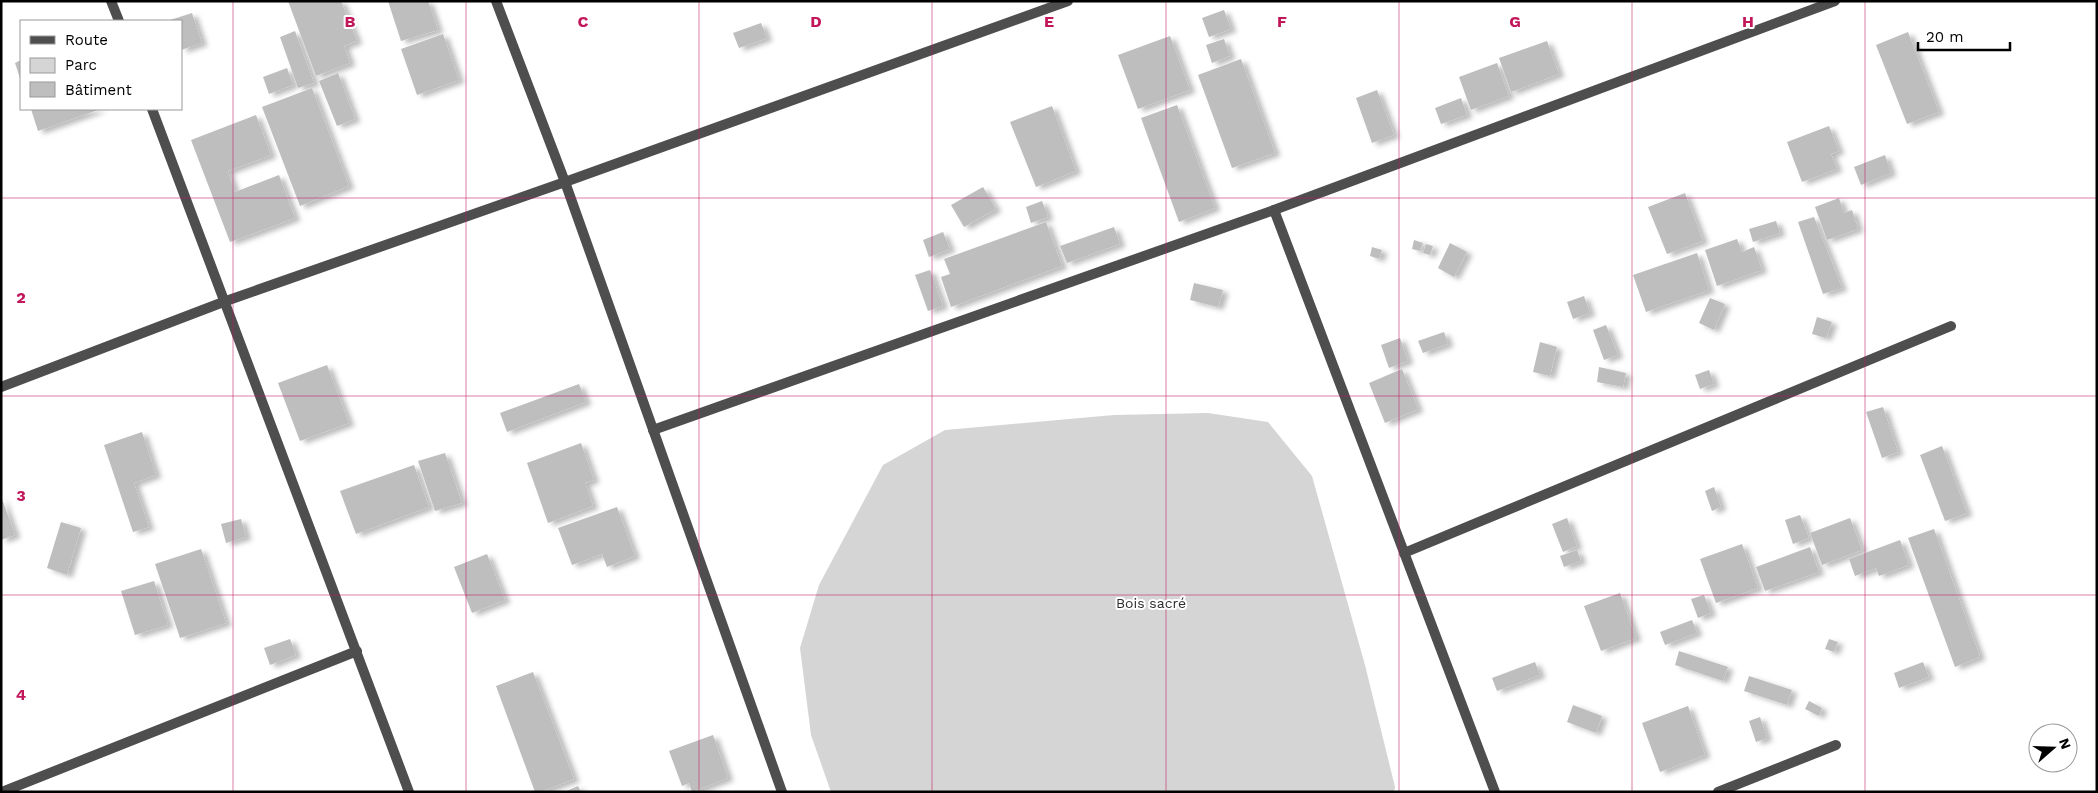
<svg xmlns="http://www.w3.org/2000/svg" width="2098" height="793" viewBox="0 0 2098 793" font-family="'Work Sans',sans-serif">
<defs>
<filter id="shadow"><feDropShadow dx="5.5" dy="3" stdDeviation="2.5" flood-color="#0004"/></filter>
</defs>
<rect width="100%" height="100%" fill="#fff"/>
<polygon fill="#d5d5d5" points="1208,413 1268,422 1312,476 1365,665 1395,787 1394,792 831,792 811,735 800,648 819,585 883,465 945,430 1114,415"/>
<g fill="#bebebe" filter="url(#shadow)">
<polygon points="288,1 341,1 357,41 344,46 350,63 316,76"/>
<polygon points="388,1 428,1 438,30 401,41"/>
<polygon points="1224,10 1231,29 1209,37 1202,18"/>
<polygon points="192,13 202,43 181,50 181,21 167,21"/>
<polygon points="761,23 767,38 739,48 733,33"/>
<polygon points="295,31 314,83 298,88 280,37"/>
<polygon points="1908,32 1939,112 1907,124 1876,45"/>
<polygon points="443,34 459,80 417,95 401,49"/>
<polygon points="1170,36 1190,90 1138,109 1118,55"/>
<polygon points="1224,39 1230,56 1212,63 1206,45"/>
<polygon points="1547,41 1559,74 1511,92 1499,58"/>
<polygon points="1241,59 1275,153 1232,168 1198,75"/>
<polygon points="21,60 21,81 15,63"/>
<polygon points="1497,63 1509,96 1471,110 1459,77"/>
<polygon points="287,68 293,85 269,94 263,77"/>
<polygon points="338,73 355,119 337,126 319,81"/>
<polygon points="312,88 349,186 300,206 262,107"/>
<polygon points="1377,90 1394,135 1372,143 1356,98"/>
<polygon points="1461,98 1467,115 1441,124 1435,108"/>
<polygon points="1177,105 1215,208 1179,222 1141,118"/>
<polygon points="1052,106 1076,171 1036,187 1010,122"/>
<polygon points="31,109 101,109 38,131"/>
<polygon points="256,115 271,155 228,171 235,192 279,175 295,218 230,242 191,140"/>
<polygon points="1829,126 1839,151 1831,154 1837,169 1802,182 1787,142"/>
<polygon points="1885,155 1891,173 1861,185 1854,167"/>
<polygon points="983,187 996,209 964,227 951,205"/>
<polygon points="1685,193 1703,241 1667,254 1648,207"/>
<polygon points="1839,198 1844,213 1852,210 1858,229 1827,240 1815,207"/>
<polygon points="1042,201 1048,217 1031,223 1026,207"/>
<polygon points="1814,217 1842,288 1823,294 1798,222"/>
<polygon points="1776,221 1780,233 1753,242 1749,229"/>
<polygon points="1046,222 1062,266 951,307 941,277 950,274 944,259"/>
<polygon points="1114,227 1120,244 1067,263 1060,246"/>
<polygon points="943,232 950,249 929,257 923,240"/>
<polygon points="1737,239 1742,252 1754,247 1762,270 1717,286 1705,250"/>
<polygon points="1414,240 1423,243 1420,251 1412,249"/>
<polygon points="1450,243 1467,252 1454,277 1438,268"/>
<polygon points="1426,244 1433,246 1430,255 1423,253"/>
<polygon points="1372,247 1382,250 1379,259 1370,256"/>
<polygon points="1697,253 1709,290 1646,312 1633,275"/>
<polygon points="930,270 943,306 928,311 915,275"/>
<polygon points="1194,283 1223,290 1218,307 1190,300"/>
<polygon points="1584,296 1590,313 1573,319 1567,302"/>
<polygon points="1710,298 1725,304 1714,330 1699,323"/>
<polygon points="1817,317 1832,322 1826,338 1812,334"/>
<polygon points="1606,325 1618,355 1604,360 1593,330"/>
<polygon points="1444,332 1448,344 1423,353 1418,341"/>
<polygon points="1400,338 1408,361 1389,368 1381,345"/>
<polygon points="1540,342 1557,347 1550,376 1533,372"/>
<polygon points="327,365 349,423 300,441 278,383"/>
<polygon points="1599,367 1626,373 1623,387 1597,382"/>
<polygon points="1402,369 1418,409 1385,423 1369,383"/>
<polygon points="1709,370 1714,384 1700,389 1695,375"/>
<polygon points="579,384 586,402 507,432 500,413"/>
<polygon points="1883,407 1898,452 1882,458 1866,412"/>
<polygon points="142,432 156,475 134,483 149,527 133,532 104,445"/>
<polygon points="581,443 594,480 585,483 593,506 548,523 527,463"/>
<polygon points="1942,446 1967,513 1945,521 1920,455"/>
<polygon points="445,453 462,503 435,511 418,461"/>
<polygon points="414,465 429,507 356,534 340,491"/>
<polygon points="1714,487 1721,507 1712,511 1705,491"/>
<polygon points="1,496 15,535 1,540"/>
<polygon points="617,507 635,556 607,567 602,554 572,565 558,528"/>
<polygon points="1800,515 1809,538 1793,544 1785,520"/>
<polygon points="1567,518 1577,546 1563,552 1552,524"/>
<polygon points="1850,518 1862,550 1822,565 1810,533"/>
<polygon points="241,519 246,537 226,543 221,524"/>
<polygon points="61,522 81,528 67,575 47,568"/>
<polygon points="1934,529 1980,657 1955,667 1908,538"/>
<polygon points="1900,540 1909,565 1879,576 1876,568 1855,576 1849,559"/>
<polygon points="1742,544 1758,588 1716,603 1700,559"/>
<polygon points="1810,547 1819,572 1765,591 1756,567"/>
<polygon points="201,549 226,623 180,638 155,564"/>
<polygon points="1577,550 1581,561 1564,567 1560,556"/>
<polygon points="487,554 505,600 472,613 454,567"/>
<polygon points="154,581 168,625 135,635 121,591"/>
<polygon points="1620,593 1636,638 1601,651 1584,606"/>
<polygon points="1704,595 1711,613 1698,618 1691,599"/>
<polygon points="1692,620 1697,633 1665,645 1660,632"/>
<polygon points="290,639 296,655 270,665 264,648"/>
<polygon points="1829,639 1838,642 1834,652 1825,649"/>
<polygon points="1679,651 1728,667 1723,681 1675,665"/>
<polygon points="1535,662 1540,675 1497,691 1492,678"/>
<polygon points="1923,662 1929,677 1899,688 1894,673"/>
<polygon points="533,672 574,779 540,792 535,792 496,686"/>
<polygon points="1749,676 1792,690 1787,705 1744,691"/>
<polygon points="1809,701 1822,708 1819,716 1805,709"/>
<polygon points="1573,705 1602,716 1596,733 1567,722"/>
<polygon points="1688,706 1705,755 1660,772 1642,723"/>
<polygon points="1760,717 1767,738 1756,742 1749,721"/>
<polygon points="713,735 728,778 692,792 689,783 682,786 669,751"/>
<polygon points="578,786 581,792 564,792"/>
</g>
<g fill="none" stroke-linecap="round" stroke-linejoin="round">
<g stroke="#4e4e4e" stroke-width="10">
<polyline points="111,1 119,21"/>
<polyline points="496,1 565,182 782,792"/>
<polyline points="152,109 409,792"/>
<polyline points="1274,210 1495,792"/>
<polyline points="1,387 226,301 565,182 1068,1"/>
<polyline points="653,430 1274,210 1835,1"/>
<polyline points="1404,553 1951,326"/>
<polyline points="2,792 357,651"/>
<polyline points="1718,792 1836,745"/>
</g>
</g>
<path fill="none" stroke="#c2185b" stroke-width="1" stroke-opacity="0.55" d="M 233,1 L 233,792M 466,1 L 466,792M 699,1 L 699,792M 932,1 L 932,792M 1166,1 L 1166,792M 1399,1 L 1399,792M 1632,1 L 1632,792M 1865,1 L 1865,792M 1,198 L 2097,198M 1,396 L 2097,396M 1,595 L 2097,595"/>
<g text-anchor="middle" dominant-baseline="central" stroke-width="4" stroke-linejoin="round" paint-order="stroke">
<g font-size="14" fill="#2c2c2c" stroke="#fff">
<text x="1151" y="603">Bois sacré</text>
</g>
</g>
<g font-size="16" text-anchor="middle" font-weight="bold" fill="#c2185b" stroke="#fff" stroke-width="4" stroke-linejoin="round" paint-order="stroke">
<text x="350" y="27">B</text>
<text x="583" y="27">C</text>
<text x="816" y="27">D</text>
<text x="1049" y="27">E</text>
<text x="1282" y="27">F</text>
<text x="1515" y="27">G</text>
<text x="1748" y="27">H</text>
<text x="21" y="303">2</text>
<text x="21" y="501">3</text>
<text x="21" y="700">4</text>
</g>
<rect width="2098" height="793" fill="none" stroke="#000000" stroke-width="5"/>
<rect x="20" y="20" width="162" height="90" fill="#ffffff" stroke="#999999"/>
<rect x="30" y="36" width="25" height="8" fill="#4e4e4e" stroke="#999999"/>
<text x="65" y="45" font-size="15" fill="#000000">Route</text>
<rect x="30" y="58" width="25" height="15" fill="#d5d5d5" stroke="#999999"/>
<text x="65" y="70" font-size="15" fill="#000000">Parc</text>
<rect x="30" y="82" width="25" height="15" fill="#bebebe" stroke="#999999"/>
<text x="65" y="95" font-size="15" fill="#000000">Bâtiment</text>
<g transform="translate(2053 748) rotate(70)"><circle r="24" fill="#ffffff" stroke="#999999"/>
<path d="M0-4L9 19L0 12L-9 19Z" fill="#000000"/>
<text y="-8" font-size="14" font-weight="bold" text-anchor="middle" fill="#000000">N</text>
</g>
<path d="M1918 42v8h92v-8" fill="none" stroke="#000000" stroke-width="2.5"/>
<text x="1926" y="42" font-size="15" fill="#000000" stroke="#ffffff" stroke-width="4" paint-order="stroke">20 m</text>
</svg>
